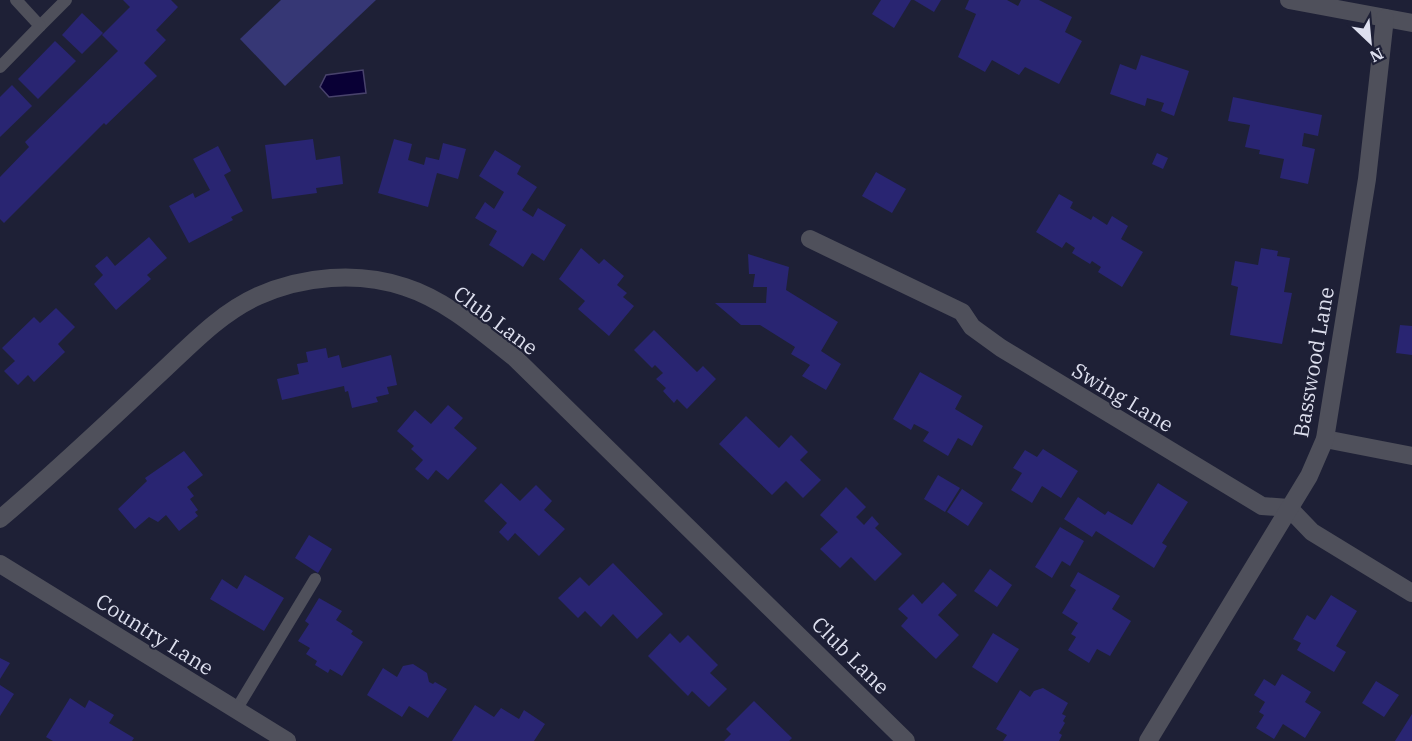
<svg xmlns="http://www.w3.org/2000/svg" width="1412" height="741" viewBox="0 0 1412 741" font-family="'IBM Plex Serif',serif">
<rect width="100%" height="100%" fill="#1e2036"/>
<polygon fill="#363775" points="281,0 376,0 285,86 240,39"/>
<polygon fill="#090035" stroke="#49436c" stroke-width="1.5" points="363,70 366,93 329,97 320,87 326,75"/>
<g fill="#292572">
<polygon points="123,0 171,0 178,7 156,30 166,40 144,63 157,76 106,125 104,123 4,223 0,219 0,177 29,147 25,142 118,51 102,35 130,7"/>
<polygon points="881,0 911,0 894,28 872,14"/>
<polygon points="914,0 941,0 934,12"/>
<polygon points="969,0 1007,0 1018,6 1021,0 1039,0 1072,17 1065,32 1082,41 1059,84 1025,67 1019,75 992,60 985,72 958,57 976,14 965,9"/>
<polygon points="82,13 103,33 82,54 62,35"/>
<polygon points="55,41 76,61 38,99 18,79"/>
<polygon points="1141,55 1189,71 1174,116 1161,111 1164,103 1147,98 1145,106 1110,94 1120,64 1136,70"/>
<polygon points="12,85 32,106 0,137 0,97"/>
<polygon points="1233,97 1322,115 1318,136 1304,133 1302,146 1315,149 1308,184 1280,178 1284,159 1259,154 1260,150 1245,147 1250,125 1228,121"/>
<polygon points="313,139 316,160 340,156 343,184 316,188 317,193 272,199 265,145"/>
<polygon points="394,139 412,144 408,160 424,165 426,157 439,160 443,143 466,149 458,179 437,173 428,207 378,193"/>
<polygon points="218,146 231,171 224,175 243,211 231,217 233,220 189,243 169,206 193,193 195,198 210,190 193,159"/>
<polygon points="495,150 521,166 517,174 537,187 522,210 533,217 538,208 566,225 544,261 532,253 523,267 508,257 489,245 497,231 475,218 485,202 494,209 504,192 479,176"/>
<polygon points="1157,153 1168,158 1163,169 1152,164"/>
<polygon points="876,172 906,189 892,213 862,196"/>
<polygon points="1059,194 1073,202 1070,208 1091,220 1093,216 1107,225 1112,216 1128,226 1121,239 1143,252 1122,287 1098,272 1101,267 1092,261 1090,264 1072,253 1075,248 1066,242 1062,248 1036,232"/>
<polygon points="149,237 167,258 147,275 151,279 116,310 94,284 103,275 95,266 107,256 115,266"/>
<polygon points="581,248 599,264 604,259 624,276 617,285 627,293 623,297 634,306 609,336 578,309 585,301 559,279"/>
<polygon points="1261,248 1278,251 1277,256 1290,258 1284,292 1292,293 1282,344 1230,335 1238,287 1231,285 1235,261 1258,265"/>
<polygon points="748,254 789,267 786,290 838,322 821,351 841,364 826,390 802,376 810,365 791,354 795,347 760,325 741,325 715,303 766,303 767,287 753,287 755,274 749,274"/>
<polygon points="56,308 75,327 58,344 65,352 34,382 28,375 18,385 4,371 15,361 2,348 34,317 40,323"/>
<polygon points="1400,325 1412,326 1412,355 1396,353"/>
<polygon points="654,330 697,372 703,366 716,379 687,409 677,399 674,403 663,391 666,388 656,379 663,373 655,365 652,368 634,350"/>
<polygon points="326,348 328,358 339,355 342,368 391,355 397,385 387,387 389,394 376,397 378,402 352,408 348,391 345,392 344,386 282,400 277,379 299,374 297,364 308,362 306,352"/>
<polygon points="920,372 962,396 955,409 983,426 972,446 958,438 948,456 923,441 929,432 914,424 911,430 893,419"/>
<polygon points="448,405 463,418 454,428 477,448 448,480 436,470 428,480 415,469 423,460 411,449 414,446 397,431 415,410 431,424"/>
<polygon points="746,416 779,448 791,435 808,452 800,460 821,480 803,498 786,481 772,495 719,444"/>
<polygon points="1043,449 1078,471 1061,498 1042,486 1032,503 1011,490 1022,473 1013,468 1025,450 1037,457"/>
<polygon points="184,451 203,475 187,487 194,496 190,499 198,510 195,512 198,516 179,531 166,515 158,522 149,517 135,529 118,509 147,481 145,478"/>
<polygon points="938,475 960,488 945,512 924,499"/>
<polygon points="501,483 520,501 536,485 552,501 544,510 565,529 539,556 515,533 508,541 499,532 507,523 484,501"/>
<polygon points="1158,483 1188,502 1162,543 1167,546 1154,568 1096,531 1092,537 1064,519 1078,497 1105,515 1108,511 1132,525"/>
<polygon points="846,487 866,507 856,517 864,525 872,516 879,524 875,528 902,554 875,581 851,557 840,568 820,549 838,532 820,515"/>
<polygon points="962,489 983,503 968,526 947,512"/>
<polygon points="1060,527 1084,541 1070,566 1062,561 1052,578 1035,567"/>
<polygon points="309,535 332,549 318,573 295,558"/>
<polygon points="613,563 663,614 637,639 613,614 601,627 585,611 578,618 558,598 580,577 589,586"/>
<polygon points="990,569 1012,585 997,607 974,591"/>
<polygon points="1078,572 1120,596 1112,609 1131,621 1110,656 1097,649 1089,663 1068,650 1076,637 1071,634 1078,623 1062,613 1076,590 1070,586"/>
<polygon points="245,575 284,598 264,631 210,599 222,579 237,589"/>
<polygon points="943,582 957,595 938,615 959,635 936,659 901,626 908,618 898,609 913,594 922,604"/>
<polygon points="1331,595 1357,611 1336,646 1346,652 1334,672 1297,650 1301,643 1293,639 1307,615 1315,620"/>
<polygon points="319,598 342,611 336,620 353,631 351,634 363,642 342,676 330,669 328,673 315,665 317,661 306,654 310,648 298,641 309,624 305,621"/>
<polygon points="670,633 680,643 688,635 718,665 710,673 727,689 709,707 692,691 688,696 648,656"/>
<polygon points="993,633 1019,649 997,683 972,667"/>
<polygon points="0,658 10,663 0,679"/>
<polygon points="413,664 427,673 429,682 433,684 435,682 447,689 428,718 409,706 402,717 367,695 383,668 397,677 403,666"/>
<polygon points="1282,674 1311,692 1305,702 1321,712 1305,738 1283,724 1274,739 1256,728 1264,715 1259,712 1265,702 1254,695 1264,679 1275,686"/>
<polygon points="1376,681 1399,695 1384,717 1362,703"/>
<polygon points="0,685 14,694 0,716"/>
<polygon points="1043,688 1068,703 1062,714 1066,716 1063,721 1065,723 1059,733 1062,735 1059,741 1003,741 1007,735 996,729 1020,690 1030,697 1034,691"/>
<polygon points="70,698 85,708 89,700 114,715 109,723 134,738 132,741 53,741 46,737"/>
<polygon points="754,701 792,738 789,741 724,741 731,734 726,729"/>
<polygon points="475,705 494,717 501,708 519,719 524,710 545,724 534,741 452,741"/>
<polygon points="1412,714 1412,741 1395,741"/>
</g>
<g fill="none" stroke-linecap="round" stroke-linejoin="round">
<g stroke="#4f505b" stroke-width="12">
<polyline points="40,26 66,0"/>
<polyline points="0,67 40,26 16,0"/>
<polyline points="236,710 315,579"/>
</g>
<g stroke="#4f505b" stroke-width="18">
<polyline points="1289,0 1412,23"/>
<polyline points="810,239 962,312 972,327 1001,348 1262,506 1289,508 1312,532 1412,593"/>
<polyline points="1325,439 1412,456"/>
<path d="M 0,519 C 53,474 104,426 155,378 C 187,349 218,314 258,296 C 303,276 358,271 405,287 C 446,300 482,332 515,358 L 906,741"/>
<polyline points="0,564 287,741"/>
<polyline points="1148,741 1309,476 1325,439 1367,179 1385,18"/>
</g>
</g>
<g text-anchor="middle" dominant-baseline="central" stroke-width="4.5" stroke-linejoin="round" paint-order="stroke">
<g font-size="21" fill="#dddfee" stroke="#1e2036">
<text transform="translate(496 320) rotate(37)">Club Lane</text>
<text transform="translate(1313 362) rotate(-80)">Basswood Lane</text>
<text transform="translate(1123 397) rotate(31)">Swing Lane</text>
<text transform="translate(155 634) rotate(32)">Country Lane</text>
<text transform="translate(851 655) rotate(45)">Club Lane</text>
</g>
</g>
<g transform="translate(1370 42) rotate(154)" stroke="#1e2036" stroke-width="4.5" paint-order="stroke">
<path d="M0-4.5L10 22L0 15L-10 22Z" fill="#dddfee"/>
<text y="-9" font-size="16" font-weight="bold" text-anchor="middle" fill="#dddfee">N</text>
</g>
</svg>
